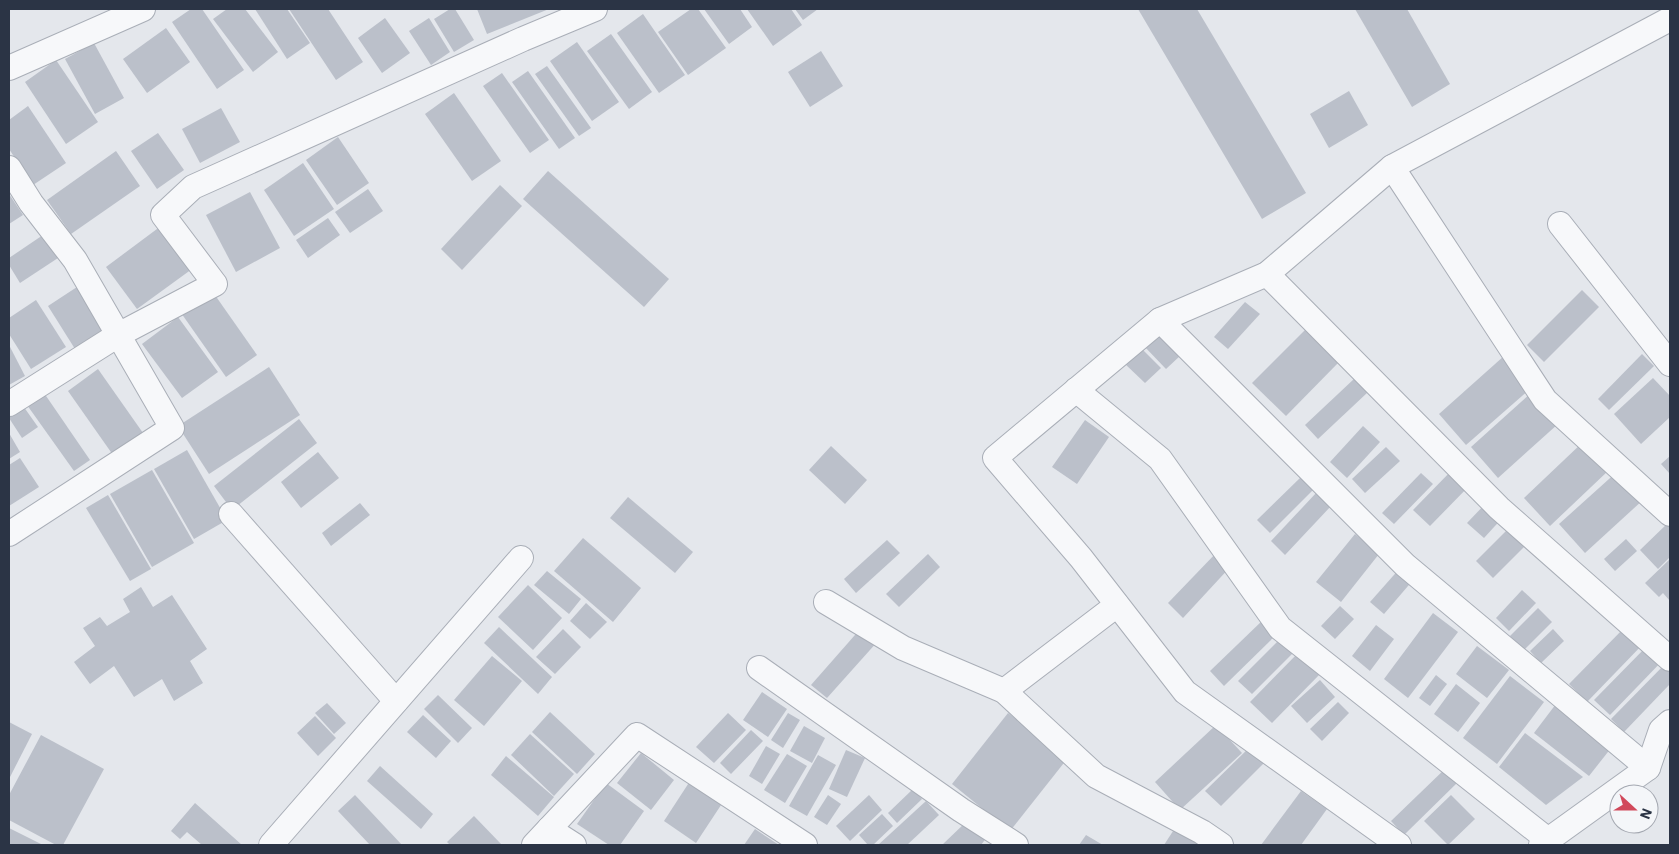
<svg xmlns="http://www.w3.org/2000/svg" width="1679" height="854" viewBox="0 0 1679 854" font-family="'IBM Plex Sans',sans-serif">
<rect width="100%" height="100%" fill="#e4e7ec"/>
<g fill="#bbc0ca">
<polygon points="191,9 202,9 244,70 217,89 172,22"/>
<polygon points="227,9 245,9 278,52 253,72 213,19"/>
<polygon points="255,9 287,9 310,43 287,59"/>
<polygon points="289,9 328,9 363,62 336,80"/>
<polygon points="450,9 455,9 474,40 454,52 434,19"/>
<polygon points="477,9 549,9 487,34"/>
<polygon points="691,9 698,9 726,48 688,75 658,32"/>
<polygon points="704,9 740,9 752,27 729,44"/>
<polygon points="747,9 791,9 802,25 773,46"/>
<polygon points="795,9 818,9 803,20"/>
<polygon points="1138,9 1197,9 1306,193 1262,219"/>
<polygon points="1355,9 1407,9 1450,84 1412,107"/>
<polygon points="643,14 685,75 659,93 617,33"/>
<polygon points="385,18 410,53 382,73 358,38"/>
<polygon points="429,18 450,52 431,65 409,31"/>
<polygon points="166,28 190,62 147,93 123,59"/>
<polygon points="611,34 652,92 629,109 587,51"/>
<polygon points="577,42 619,102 592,121 550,61"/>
<polygon points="94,43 124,98 95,114 65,59"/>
<polygon points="821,51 843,86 810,107 788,72"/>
<polygon points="56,60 98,122 66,144 25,82"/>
<polygon points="547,66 591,128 579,136 535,74"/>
<polygon points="528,71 575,138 559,149 512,82"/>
<polygon points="502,73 549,140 530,153 483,86"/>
<polygon points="1349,91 1368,125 1329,148 1310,114"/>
<polygon points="454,93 501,161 472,181 425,114"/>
<polygon points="28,106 66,163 33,185 9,149 9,120"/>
<polygon points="221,108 240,142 200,163 182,129"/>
<polygon points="158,133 184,170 157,189 131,151"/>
<polygon points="338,137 369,183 337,205 306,160"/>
<polygon points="116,151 140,186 71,234 47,200"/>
<polygon points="303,163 334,209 294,236 264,190"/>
<polygon points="548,171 669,279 644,307 523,199"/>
<polygon points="500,185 522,206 462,270 441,249"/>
<polygon points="368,189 383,211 350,233 335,212"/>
<polygon points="250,192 280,248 236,272 206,215"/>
<polygon points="9,194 23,215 9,224"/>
<polygon points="328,218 340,235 308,258 296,240"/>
<polygon points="161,226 192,269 137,309 106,267"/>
<polygon points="43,235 58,258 20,283 9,265 9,258"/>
<polygon points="77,287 104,330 75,349 48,306"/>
<polygon points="210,288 257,355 226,377 179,310"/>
<polygon points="1582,290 1599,307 1544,362 1527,345"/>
<polygon points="36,300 66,347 31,369 9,334 9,318"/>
<polygon points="1245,302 1260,314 1228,349 1214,337"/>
<polygon points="178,317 218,372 182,398 142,344"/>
<polygon points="1307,328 1340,361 1286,416 1252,383"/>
<polygon points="1158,331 1181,355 1166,369 1143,345"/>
<polygon points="9,345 25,376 9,385"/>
<polygon points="1140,347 1161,368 1145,383 1124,363"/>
<polygon points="1642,354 1654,366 1609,410 1598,399"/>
<polygon points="1504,356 1531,388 1466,445 1439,414"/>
<polygon points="269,367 300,415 209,474 178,426"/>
<polygon points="98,369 143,433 113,455 68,391"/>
<polygon points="1355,378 1368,392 1318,439 1305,425"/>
<polygon points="1653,378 1670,396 1670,417 1641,444 1614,414"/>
<polygon points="44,393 90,460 74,471 27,405"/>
<polygon points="1531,393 1558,424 1498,478 1471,447"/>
<polygon points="21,403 38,427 22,438 9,418 9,412"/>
<polygon points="299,419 317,443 232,510 214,486"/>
<polygon points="1085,420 1109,437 1077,484 1052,467"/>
<polygon points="1363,426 1380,442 1347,478 1330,462"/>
<polygon points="9,433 20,452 9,459"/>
<polygon points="1583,442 1609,470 1550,526 1524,498"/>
<polygon points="831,446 867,480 845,504 809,470"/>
<polygon points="1386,447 1400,461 1365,493 1352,479"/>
<polygon points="187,450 227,520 194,539 154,469"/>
<polygon points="318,452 339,478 301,508 281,482"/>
<polygon points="1670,456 1670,474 1661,464"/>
<polygon points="20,458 39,487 9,506 9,465"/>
<polygon points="1455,467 1472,483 1430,526 1413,510"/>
<polygon points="152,470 194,543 152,567 110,494"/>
<polygon points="1619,470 1644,499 1585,553 1559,524"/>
<polygon points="1421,473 1433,484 1394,524 1382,513"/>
<polygon points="1301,477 1314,489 1270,533 1257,520"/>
<polygon points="1317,492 1331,506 1285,555 1271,541"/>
<polygon points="108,495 151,569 130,581 86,508"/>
<polygon points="628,497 693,552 675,573 610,518"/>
<polygon points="1489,500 1505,515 1484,538 1467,523"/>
<polygon points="360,503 370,515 331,546 322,533"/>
<polygon points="1670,521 1670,557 1658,569 1640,550"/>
<polygon points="1512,525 1529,542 1493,578 1476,561"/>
<polygon points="1355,534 1379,554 1341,602 1316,582"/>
<polygon points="583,538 641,588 613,622 554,571"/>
<polygon points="1626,539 1637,551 1615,571 1604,559"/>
<polygon points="887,540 900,553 856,593 844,579"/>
<polygon points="1218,551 1232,565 1183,618 1168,603"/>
<polygon points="928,554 940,567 899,607 886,594"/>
<polygon points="1670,559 1670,601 1663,593 1659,597 1645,583"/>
<polygon points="1401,567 1414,579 1384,614 1370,602"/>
<polygon points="547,571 581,599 569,614 534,585"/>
<polygon points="528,585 562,618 533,650 498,617"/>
<polygon points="141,587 153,607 172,595 207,649 190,661 203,683 174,701 162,679 134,697 114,666 90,684 74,662 95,646 83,628 100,617 107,626 130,612 123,599"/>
<polygon points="1522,590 1536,603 1509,631 1496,618"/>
<polygon points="586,603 607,622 590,639 570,621"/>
<polygon points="1340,606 1354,619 1335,639 1321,626"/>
<polygon points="1538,608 1552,622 1524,650 1510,636"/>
<polygon points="1433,613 1458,632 1408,698 1384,679"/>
<polygon points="1264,619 1278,633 1224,686 1210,671"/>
<polygon points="1376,625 1394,639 1370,671 1352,656"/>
<polygon points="1627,625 1645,642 1587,702 1569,684"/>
<polygon points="499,627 552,677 538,694 484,643"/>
<polygon points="862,627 878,641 827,698 811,685"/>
<polygon points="563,629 581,647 555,674 536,657"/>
<polygon points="1553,629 1564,641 1541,663 1530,651"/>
<polygon points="1284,635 1297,649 1252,694 1238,681"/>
<polygon points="1649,644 1665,658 1610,715 1594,700"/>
<polygon points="1477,646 1509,670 1487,698 1456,674"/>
<polygon points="1300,651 1321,673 1272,723 1250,702"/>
<polygon points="492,656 522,681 484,726 454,700"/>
<polygon points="1668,661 1670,664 1670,684 1624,732 1611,719"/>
<polygon points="1436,675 1447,684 1430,706 1419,698"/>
<polygon points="1510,676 1544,702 1497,764 1463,738"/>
<polygon points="1320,680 1335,697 1307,723 1291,706"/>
<polygon points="1456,684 1480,703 1458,732 1434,714"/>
<polygon points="762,692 787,709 768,737 743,720"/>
<polygon points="438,695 472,728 458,743 424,709"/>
<polygon points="1559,700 1615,743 1589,776 1534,733"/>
<polygon points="1338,702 1349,713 1322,741 1310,729"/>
<polygon points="327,703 346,723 334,734 315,713"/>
<polygon points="550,712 595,754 577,774 532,732"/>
<polygon points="728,713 746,730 714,763 696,747"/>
<polygon points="788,713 800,720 783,748 771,740"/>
<polygon points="1008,713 1067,759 1010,831 952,784"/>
<polygon points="423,715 451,741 436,758 407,732"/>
<polygon points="315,716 336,738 318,756 297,733"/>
<polygon points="9,722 32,734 9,779"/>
<polygon points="1216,725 1242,753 1180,810 1155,782"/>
<polygon points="804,726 825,738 812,763 790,751"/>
<polygon points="751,730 763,741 731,774 720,763"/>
<polygon points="1525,733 1583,777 1546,805 1499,767"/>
<polygon points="530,734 574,774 554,796 511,755"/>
<polygon points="41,735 104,769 63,845 56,845 9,820 9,795"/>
<polygon points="1254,743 1269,758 1221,806 1205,791"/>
<polygon points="766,746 780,754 762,784 749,776"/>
<polygon points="846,750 865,758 847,797 829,789"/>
<polygon points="641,753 674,780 651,810 617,783"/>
<polygon points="787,754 807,766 785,803 764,790"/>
<polygon points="818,755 836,765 807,816 789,806"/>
<polygon points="506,756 554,797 538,816 491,775"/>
<polygon points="380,766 433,814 421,829 367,781"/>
<polygon points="1447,767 1460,780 1404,835 1391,821"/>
<polygon points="692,778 725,799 696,843 664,821"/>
<polygon points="606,783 644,811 620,845 609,845 577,824"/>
<polygon points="913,789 922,799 897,823 888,813"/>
<polygon points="1301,791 1327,809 1301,845 1261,845"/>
<polygon points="355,795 402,845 370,845 338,811"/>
<polygon points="828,795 841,804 827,825 814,817"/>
<polygon points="869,795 882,810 850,841 836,826"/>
<polygon points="1451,795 1475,819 1448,845 1424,821"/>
<polygon points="926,801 939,815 907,845 878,845"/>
<polygon points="195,803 242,845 202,845 187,832 180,839 171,831"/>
<polygon points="882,814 893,826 873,845 868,845 859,835"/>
<polygon points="474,816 502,845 450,845 447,842"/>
<polygon points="966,822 987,837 981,845 942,845"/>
<polygon points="9,828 43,845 9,845"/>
<polygon points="1175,828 1199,845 1164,845"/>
<polygon points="755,829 779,845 744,845"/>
<polygon points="1086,835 1103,845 1079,845"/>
</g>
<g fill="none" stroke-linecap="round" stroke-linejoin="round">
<g stroke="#a9aeb7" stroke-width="26">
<g id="street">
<polyline points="9,68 143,9"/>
<polyline points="1392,167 1545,400 1670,514"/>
<polyline points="9,168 31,203 75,260 172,428 9,534"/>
<polyline points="1560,224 1670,364"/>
<polyline points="1267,274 1499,508 1670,659"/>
<polyline points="1160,320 1405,565 1648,768"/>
<polyline points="1076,390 1160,459 1280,628 1548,840"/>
<polyline points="9,404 118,335 215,284 163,215 193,187 523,39 595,9"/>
<polyline points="231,514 396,701"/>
<polyline points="826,602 903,648 1004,691 1096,776 1202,832 1221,845"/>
<polyline points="759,668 961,810 1016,845"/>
<polyline points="1004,691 1117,605"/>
<polyline points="549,829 574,845"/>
<polyline points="271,845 521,558"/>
<polyline points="534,845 637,735 805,845"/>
<polyline points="1399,845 1185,692 1081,558 995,458 1160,320 1267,274 1392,167 1670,19"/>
<polyline points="1541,845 1648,768 1661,730 1670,722"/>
</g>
</g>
<use href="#street" stroke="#f7f8fa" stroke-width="24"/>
</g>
<rect width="1679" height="854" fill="none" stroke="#2b3445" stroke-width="20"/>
<g transform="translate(1634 809) rotate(111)"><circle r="24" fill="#f4f6f9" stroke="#a4a8b1"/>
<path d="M0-4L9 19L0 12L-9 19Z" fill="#d1495b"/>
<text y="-8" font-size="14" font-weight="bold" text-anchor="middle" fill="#2b3445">N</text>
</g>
</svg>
